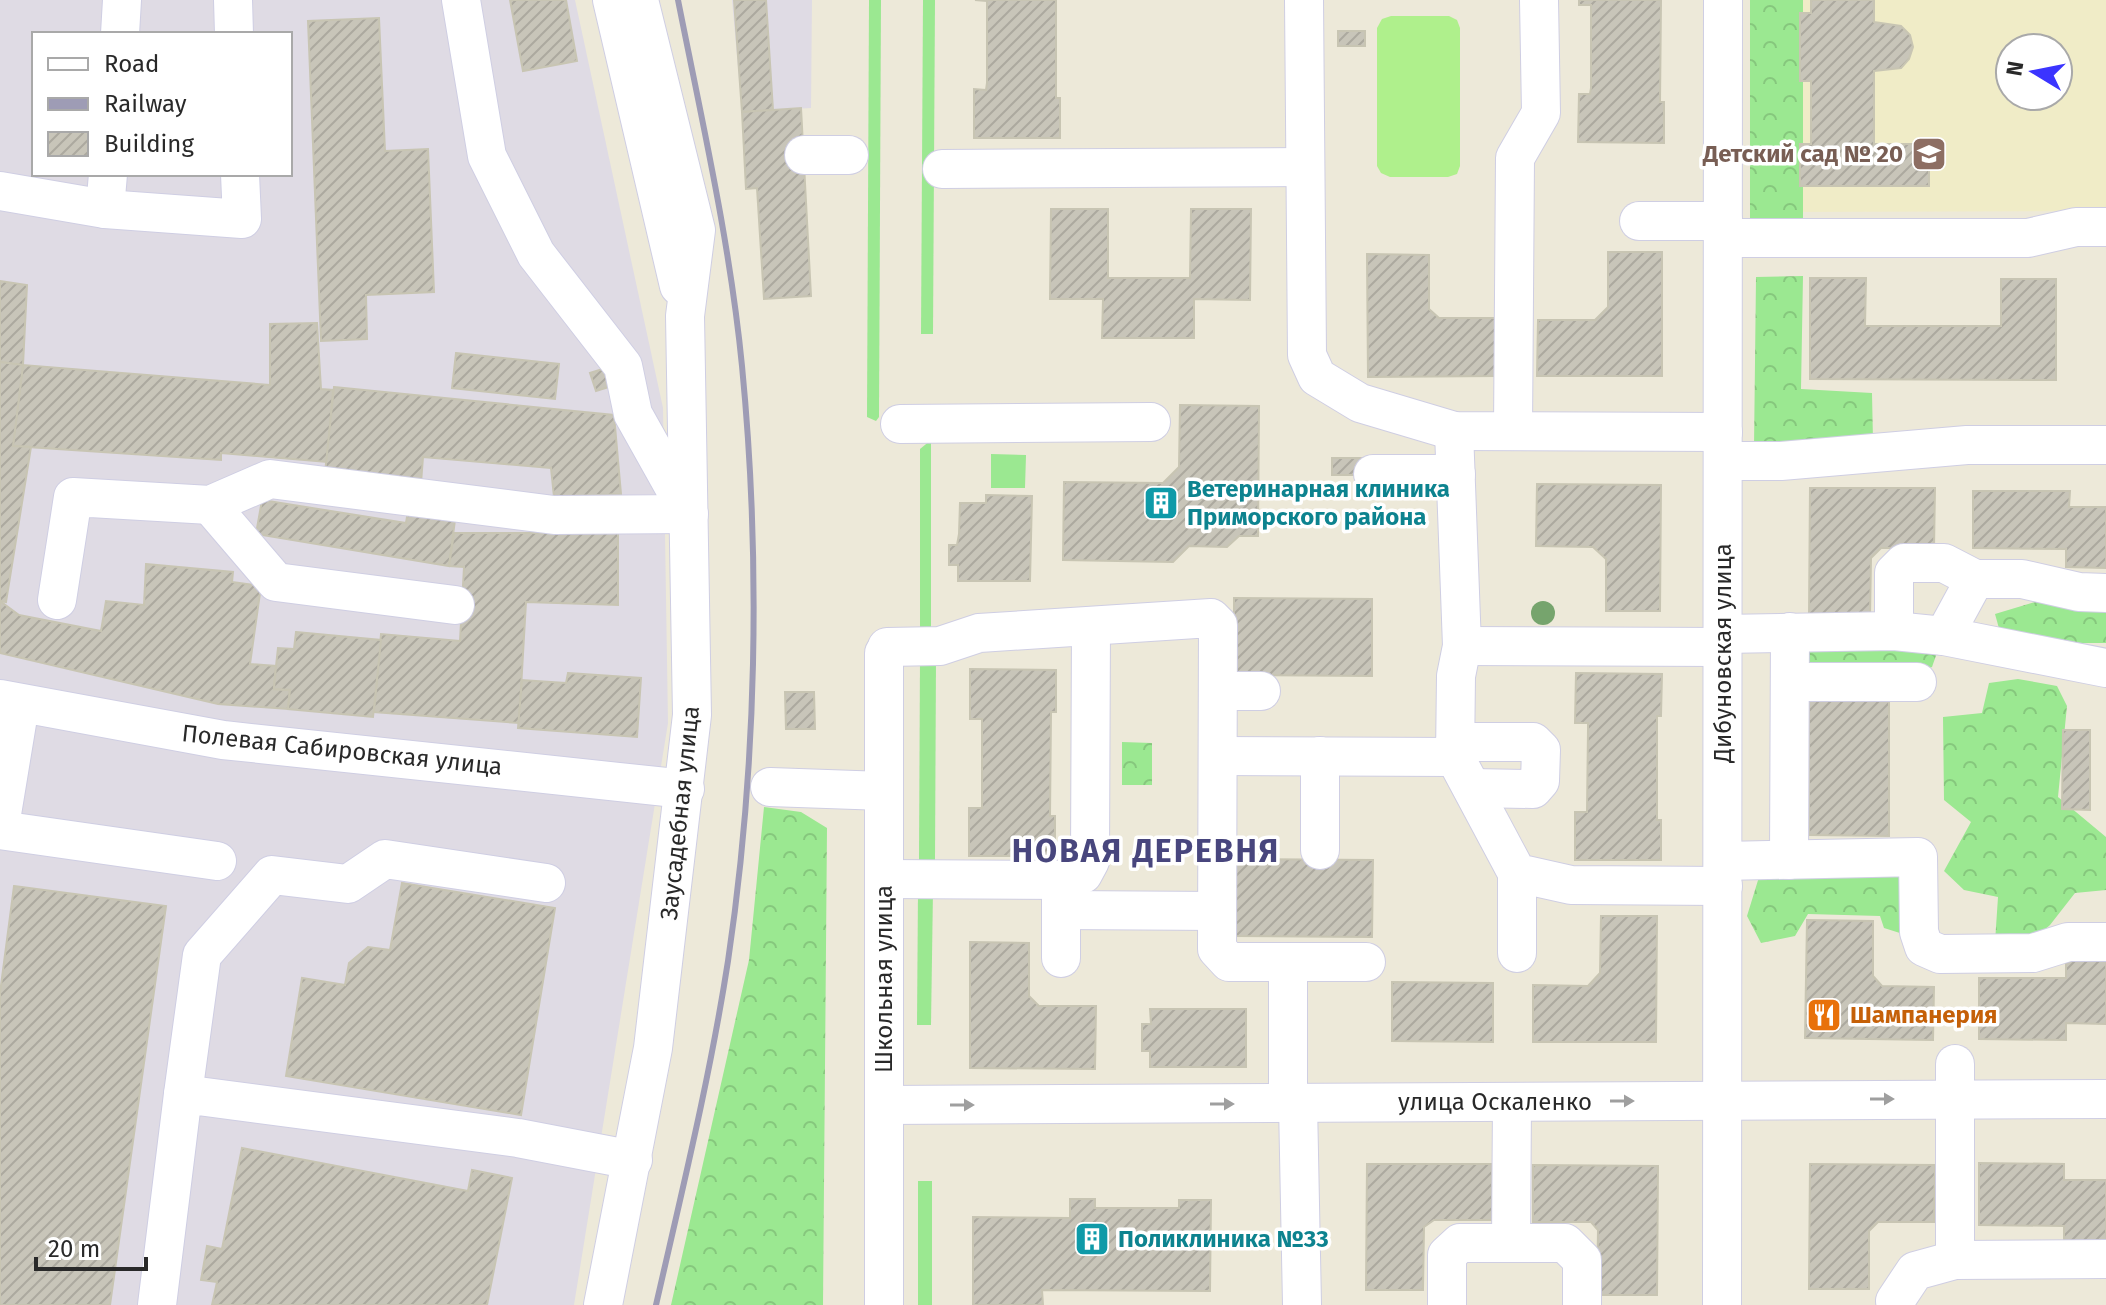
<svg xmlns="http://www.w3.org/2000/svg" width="2106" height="1305" viewBox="0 0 2106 1305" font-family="'Fira Sans',sans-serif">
<defs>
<pattern id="forest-crowns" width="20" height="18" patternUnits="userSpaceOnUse" patternTransform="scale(2)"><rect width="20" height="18" fill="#9be891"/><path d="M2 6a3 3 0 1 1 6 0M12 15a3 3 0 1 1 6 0" fill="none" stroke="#86c77d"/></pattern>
<pattern id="building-hatch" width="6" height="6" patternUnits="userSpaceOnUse" patternTransform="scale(2)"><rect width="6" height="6" fill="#c8c5b9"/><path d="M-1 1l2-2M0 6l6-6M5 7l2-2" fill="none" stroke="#aca99f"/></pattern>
</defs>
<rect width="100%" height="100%" fill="#ede9d9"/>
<g fill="#dfdbe4" fill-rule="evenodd">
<path d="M 0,0 L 575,0 L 663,408 L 668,723 L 574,1305 L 0,1305 ZM 34,34 L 290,34 L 290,174 L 34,174 Z"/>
<polygon points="732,0 812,0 811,108 742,112"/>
</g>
<path fill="#f0ecc7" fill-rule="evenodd" d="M 1751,0 L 2106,0 L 2106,211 L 1751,212 ZM 2010,48 L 2058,48 L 2058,96 L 2010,96 Z"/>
<g fill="#9be891">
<polygon points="869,0 881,0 879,417 876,421 867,417"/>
<polygon points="923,0 935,0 933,334 921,334"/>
<polygon points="931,440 931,630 920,630 920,449"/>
<polygon points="991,454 1026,455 1025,488 991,488"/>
<polygon points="920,659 936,659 935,861 919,861"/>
<polygon points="918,890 933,890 931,1025 917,1025"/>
<rect x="918" y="1181" width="14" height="124"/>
</g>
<g fill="url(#forest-crowns)">
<rect x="1750" y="0" width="53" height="224"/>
<polygon points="1803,276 1801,389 1872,393 1873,441 1754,447 1756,277"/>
<polygon points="2045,599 2106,607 2106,643 2068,643 2000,632 1995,614"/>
<polygon points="1820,637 1939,647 1932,667 1902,679 1816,678 1800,655"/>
<polygon points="2018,679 2057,686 2067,706 2058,797 2106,837 2106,890 2075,893 2050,925 2026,946 1995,942 1998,897 1964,890 1944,871 1971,822 1944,800 1943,717 1982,713 1989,683"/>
<polygon points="1122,742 1152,743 1152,785 1122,785"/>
<polygon points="764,807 801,812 827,828 823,1305 671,1305 749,960"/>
<polygon points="1806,876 1914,876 1903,934 1884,928 1880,916 1808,914 1795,936 1761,943 1747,916 1759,877"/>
</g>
<polygon fill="#aff08c" points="1391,16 1449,16 1457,20 1460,28 1460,166 1457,174 1448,177 1390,177 1381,173 1377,166 1377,28 1382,19"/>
<g fill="url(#building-hatch)" stroke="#c8c5b3" stroke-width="2">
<polygon points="510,0 566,0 577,61 523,71"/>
<polygon points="734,0 766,0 773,110 742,112"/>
<polygon points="1056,0 1056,98 1060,98 1060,138 974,138 974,89 986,90 987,83 987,1 975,0"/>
<polygon points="1579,0 1661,0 1660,102 1664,102 1664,143 1578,142 1579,94 1590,94 1591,88 1591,5 1579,5"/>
<polygon points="1811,0 1874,0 1874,22 1901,26 1910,35 1913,47 1909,59 1901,68 1874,71 1874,144 1929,144 1929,186 1800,186 1800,144 1811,144 1811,81 1800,81 1800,13 1811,13"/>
<polygon points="379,18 385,151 428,149 434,292 366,295 367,339 321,341 308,21"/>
<rect x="1338" y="31" width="27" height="15"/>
<polygon points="801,108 811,296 764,299 757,188 746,189 742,112"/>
<polygon points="1051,209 1108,209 1108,278 1190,278 1191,209 1251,209 1250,300 1194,299 1194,338 1102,338 1103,299 1050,299"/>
<polygon points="1608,252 1662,252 1662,376 1537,376 1538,320 1595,320 1608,307"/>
<polygon points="1367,254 1429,255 1429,309 1439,318 1496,318 1497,376 1368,377"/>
<polygon points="1810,278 1866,278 1865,326 2001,326 2001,279 2056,279 2056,380 1810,379"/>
<polygon points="0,281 27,285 23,365 0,362"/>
<polygon points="317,323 321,389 333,390 327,462 221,453 221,460 13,446 23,365 270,385 270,324"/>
<polygon points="456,353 559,364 555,399 452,388"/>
<polygon points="0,362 23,365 13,446 31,447 6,602 0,601"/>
<polygon points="609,367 615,385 596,391 590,373"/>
<polygon points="334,387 614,415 621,494 554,497 551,468 423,457 421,483 325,473"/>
<polygon points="1180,405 1259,406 1258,536 1239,536 1227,547 1189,546 1173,562 1063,560 1064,482 1163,483 1179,467"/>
<rect x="1332" y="458" width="31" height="17"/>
<polygon points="1537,484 1661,485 1660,611 1606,611 1606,559 1593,547 1536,546"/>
<polygon points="1810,488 1935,488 1934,548 1881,548 1871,558 1870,617 1809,617"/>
<polygon points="1973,491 2070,491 2069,507 2106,507 2106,568 2066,567 2066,549 1973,548"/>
<polygon points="986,495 1032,496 1030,581 958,581 958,565 949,565 949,545 957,545 959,534 960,503 986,503"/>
<polygon points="262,500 406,523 409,505 456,512 449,566 256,534"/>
<polygon points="454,533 618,533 618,605 526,602 519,723 374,712 381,634 460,641 464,567 449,566"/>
<polygon points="146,564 233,572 232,582 261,586 250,664 276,666 274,689 290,690 288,709 218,704 0,653 0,601 19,615 101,631 106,601 144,605"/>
<polygon points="1234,598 1372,599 1372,676 1234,675"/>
<polygon points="296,632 381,640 373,717 288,709 290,690 274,689 276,666 278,648 294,649"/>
<polygon points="970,669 1056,670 1056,712 1051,712 1050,816 1055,816 1055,856 969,856 969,808 982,808 982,719 970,719"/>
<polygon points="568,673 641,678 637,737 518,728 522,680 566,683"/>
<polygon points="1576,673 1662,674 1661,716 1657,716 1657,820 1661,820 1661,860 1575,860 1575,812 1587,812 1588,729 1588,723 1575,723"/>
<polygon points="785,692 814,692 815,729 786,729"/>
<polygon points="1809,700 1889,700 1889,836 1809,835"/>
<polygon points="2063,730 2090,730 2090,810 2062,809"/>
<polygon points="1234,859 1373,860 1372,937 1234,936"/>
<polygon points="402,883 555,908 521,1115 286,1076 302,978 345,985 349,963 368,947 390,950"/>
<polygon points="14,886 166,906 110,1305 0,1305 0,993"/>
<polygon points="1601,916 1657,916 1656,1042 1533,1042 1533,985 1588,986 1600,973"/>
<polygon points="1807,920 1873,921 1873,976 1882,986 1934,987 1933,1040 1805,1038"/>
<polygon points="970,942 1029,943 1029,996 1039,1006 1096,1006 1095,1069 970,1068"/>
<polygon points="2066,961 2106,961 2106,1024 2066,1023 2066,1040 1979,1039 1979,978 2066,978"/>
<polygon points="1392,982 1493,983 1493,1042 1392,1041"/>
<polygon points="1150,1009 1246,1009 1246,1067 1150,1067 1150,1051 1142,1051 1142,1024 1151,1024"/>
<polygon points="242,1148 468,1191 472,1170 512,1178 487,1305 212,1305 217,1282 201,1280 207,1246 222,1249"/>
<polygon points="1979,1163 2064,1164 2064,1180 2106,1180 2106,1243 2064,1242 2064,1226 1979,1225"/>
<polygon points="1367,1164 1492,1164 1492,1220 1434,1220 1424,1227 1423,1290 1366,1290"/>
<polygon points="1810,1164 1935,1165 1934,1222 1878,1222 1869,1231 1869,1289 1809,1289"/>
<polygon points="1533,1165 1658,1166 1657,1295 1597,1295 1598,1230 1591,1222 1533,1222"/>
<polygon points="1070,1199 1095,1199 1095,1208 1179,1208 1179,1200 1211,1200 1210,1291 1042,1290 1043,1305 973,1305 973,1217 1070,1218"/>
</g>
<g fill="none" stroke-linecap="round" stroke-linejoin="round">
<g stroke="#cfcee3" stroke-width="40">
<g id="minor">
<polyline points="233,0 234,34"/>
<polyline points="612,0 679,286"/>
<polyline points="1304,0 1307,355 1317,377 1360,403 1454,431 1723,432"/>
<polyline points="120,34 122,0"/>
<polyline points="804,155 849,155"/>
<polyline points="942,169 1305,167"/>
<polyline points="0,191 105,209 242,219 240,174"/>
<polyline points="105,209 108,174"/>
<polyline points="1639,221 1723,221"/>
<polyline points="1723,238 2028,238 2076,227 2106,227"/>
<polyline points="900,424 1151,422"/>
<polyline points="1454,431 1462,646 1456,676 1455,757 1517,873 1571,885 1723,886"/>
<polyline points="1513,431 1515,158 1541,113 1539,0"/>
<polyline points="1723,461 1781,461 1967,445 2106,445"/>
<polyline points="1373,474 1456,474"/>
<polyline points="210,505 276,582 455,605"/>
<polyline points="57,600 73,497 210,505 270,479 554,515 689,514 633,414 623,366 536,254 487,156 461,0"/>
<polyline points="1894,631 1894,573 1904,563 1944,563 1975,579 2022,579 2079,592 2106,593"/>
<polyline points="1723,634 1894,631 1944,636 2106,668"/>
<polyline points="1944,636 1975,579"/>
<polyline points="1462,646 1723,647"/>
<polyline points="887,647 940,646 979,633 1211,618 1218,625 1217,949 1229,962 1366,962"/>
<polyline points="1790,682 1917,682"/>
<polyline points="1218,691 1261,691"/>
<polyline points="0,699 223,740 685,789"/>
<polyline points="1455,742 1533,742 1541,750 1540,781 1533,789 1472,788"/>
<polyline points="1218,756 1455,757"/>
<polyline points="770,787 884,791"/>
<polyline points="0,826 20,705"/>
<polyline points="0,830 217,861"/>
<polyline points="1320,850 1320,756"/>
<polyline points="1789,860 1790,632"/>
<polyline points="1723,861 1918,857 1919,932 1924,947 1940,954 2033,953 2068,942 2106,942"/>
<polyline points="884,879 1070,880 1083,874 1090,861 1091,626"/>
<polyline points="1061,910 1217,911"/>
<polyline points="1517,953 1517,873"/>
<polyline points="1061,958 1061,886"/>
<polyline points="1288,962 1288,1104"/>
<polyline points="183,1094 202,955 272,875 348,884 385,859 546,883"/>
<polyline points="1298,1103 1302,1305"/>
<polyline points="884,1105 2106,1099"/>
<polyline points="1511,1243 1512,1102"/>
<polyline points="1955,1260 1955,1064"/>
<polyline points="1895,1301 1915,1271 1955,1260 2106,1259"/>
<polyline points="157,1305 183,1094 518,1138 633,1160"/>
<polyline points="603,1305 653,1048 692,715 685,316 696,230 639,0"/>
<polyline points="884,1305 884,653"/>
<polyline points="1447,1305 1447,1255 1460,1243 1565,1243 1582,1260 1582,1305"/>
<polyline points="1722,1305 1723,0"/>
</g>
</g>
<use href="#minor" stroke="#fff" stroke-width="38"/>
<path stroke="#9e9cb5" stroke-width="6" d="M 656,1305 C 682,1191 710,1077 728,961 C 757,766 761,562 742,366 C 730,243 702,121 678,0"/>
</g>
<circle fill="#76a46d" cx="1543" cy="613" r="12"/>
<defs><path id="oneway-solid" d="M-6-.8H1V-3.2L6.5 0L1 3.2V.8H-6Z" transform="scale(2)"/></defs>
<g fill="#9f9f9f">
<use href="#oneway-solid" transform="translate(1882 1099)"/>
<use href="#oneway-solid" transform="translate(1622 1101)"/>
<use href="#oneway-solid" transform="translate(1222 1104)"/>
<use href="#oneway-solid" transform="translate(962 1105)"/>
</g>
<defs>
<g id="school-square" transform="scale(1.8)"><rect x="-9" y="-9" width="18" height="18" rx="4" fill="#8d6e63" stroke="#fff"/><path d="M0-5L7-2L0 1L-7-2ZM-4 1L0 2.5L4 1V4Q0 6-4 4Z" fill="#fff"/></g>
<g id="building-square" transform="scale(1.8)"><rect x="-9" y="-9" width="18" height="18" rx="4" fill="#0f9aa8" stroke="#fff"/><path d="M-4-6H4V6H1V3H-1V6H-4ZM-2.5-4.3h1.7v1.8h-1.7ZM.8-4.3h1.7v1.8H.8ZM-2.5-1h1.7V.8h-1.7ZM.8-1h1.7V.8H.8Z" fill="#fff"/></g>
<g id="restaurant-square" transform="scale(1.8)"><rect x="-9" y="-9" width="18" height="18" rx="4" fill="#e8710a" stroke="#fff"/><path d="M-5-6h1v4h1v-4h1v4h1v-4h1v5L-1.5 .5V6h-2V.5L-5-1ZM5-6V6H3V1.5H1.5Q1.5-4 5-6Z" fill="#fff"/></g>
</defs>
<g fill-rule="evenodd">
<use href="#school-square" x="1929" y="154"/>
<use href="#building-square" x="1161" y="503"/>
<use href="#restaurant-square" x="1824" y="1015"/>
<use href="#building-square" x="1092" y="1239"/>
</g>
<g text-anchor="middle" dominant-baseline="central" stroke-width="7" stroke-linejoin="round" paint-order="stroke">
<g font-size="24" font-weight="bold" fill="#785e54" stroke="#fff" text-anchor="end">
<text x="1903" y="154">Детский сад № 20</text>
</g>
<g font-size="24" font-weight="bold" fill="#0d838f" stroke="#fff" text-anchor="start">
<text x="1187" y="489">Ветеринарная клиника<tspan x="1187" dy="28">Приморского района</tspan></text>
<text x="1118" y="1239">Поликлиника №33</text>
</g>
<g font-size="24" fill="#292929" stroke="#fff">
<text transform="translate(1723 653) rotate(-90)">Дибуновская улица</text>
<text transform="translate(342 750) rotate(6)">Полевая Сабировская улица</text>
<text transform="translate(680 813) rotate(-84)">Заусадебная улица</text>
<text transform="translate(884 979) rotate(-90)">Школьная улица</text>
<text x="1495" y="1102">улица Оскаленко</text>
</g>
<g font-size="24" font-weight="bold" fill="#c56008" stroke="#fff" text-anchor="start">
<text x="1850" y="1015">Шампанерия</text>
</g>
<g font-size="32" font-weight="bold" letter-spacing="2" fill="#48467d" stroke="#fff">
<text x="1146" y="851">НОВАЯ ДЕРЕВНЯ</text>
</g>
</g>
<rect x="32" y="32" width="260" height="144" fill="#ffffff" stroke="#a9a9a9" stroke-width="2"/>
<rect x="48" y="58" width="40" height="12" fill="#ffffff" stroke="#a9a9a9" stroke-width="2"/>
<text x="104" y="72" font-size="24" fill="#292929">Road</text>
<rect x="48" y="98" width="40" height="12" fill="#9e9cb5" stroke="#a9a9a9" stroke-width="2"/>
<text x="104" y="112" font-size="24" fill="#292929">Railway</text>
<rect x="48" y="132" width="40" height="24" fill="url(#building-hatch)" stroke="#a9a9a9" stroke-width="2"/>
<text x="104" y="152" font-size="24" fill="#292929">Building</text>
<g transform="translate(2034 72) rotate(280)"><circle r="38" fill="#ffffff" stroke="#a9a9a9" stroke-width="2"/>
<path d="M0-6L14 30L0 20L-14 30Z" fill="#3b34ff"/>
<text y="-12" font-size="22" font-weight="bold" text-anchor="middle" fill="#292929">N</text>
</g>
<path d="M36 1257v12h110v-12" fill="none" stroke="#292929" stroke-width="4"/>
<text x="48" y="1257" font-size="24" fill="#292929" stroke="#ffffff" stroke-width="6" paint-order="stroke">20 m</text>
</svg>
